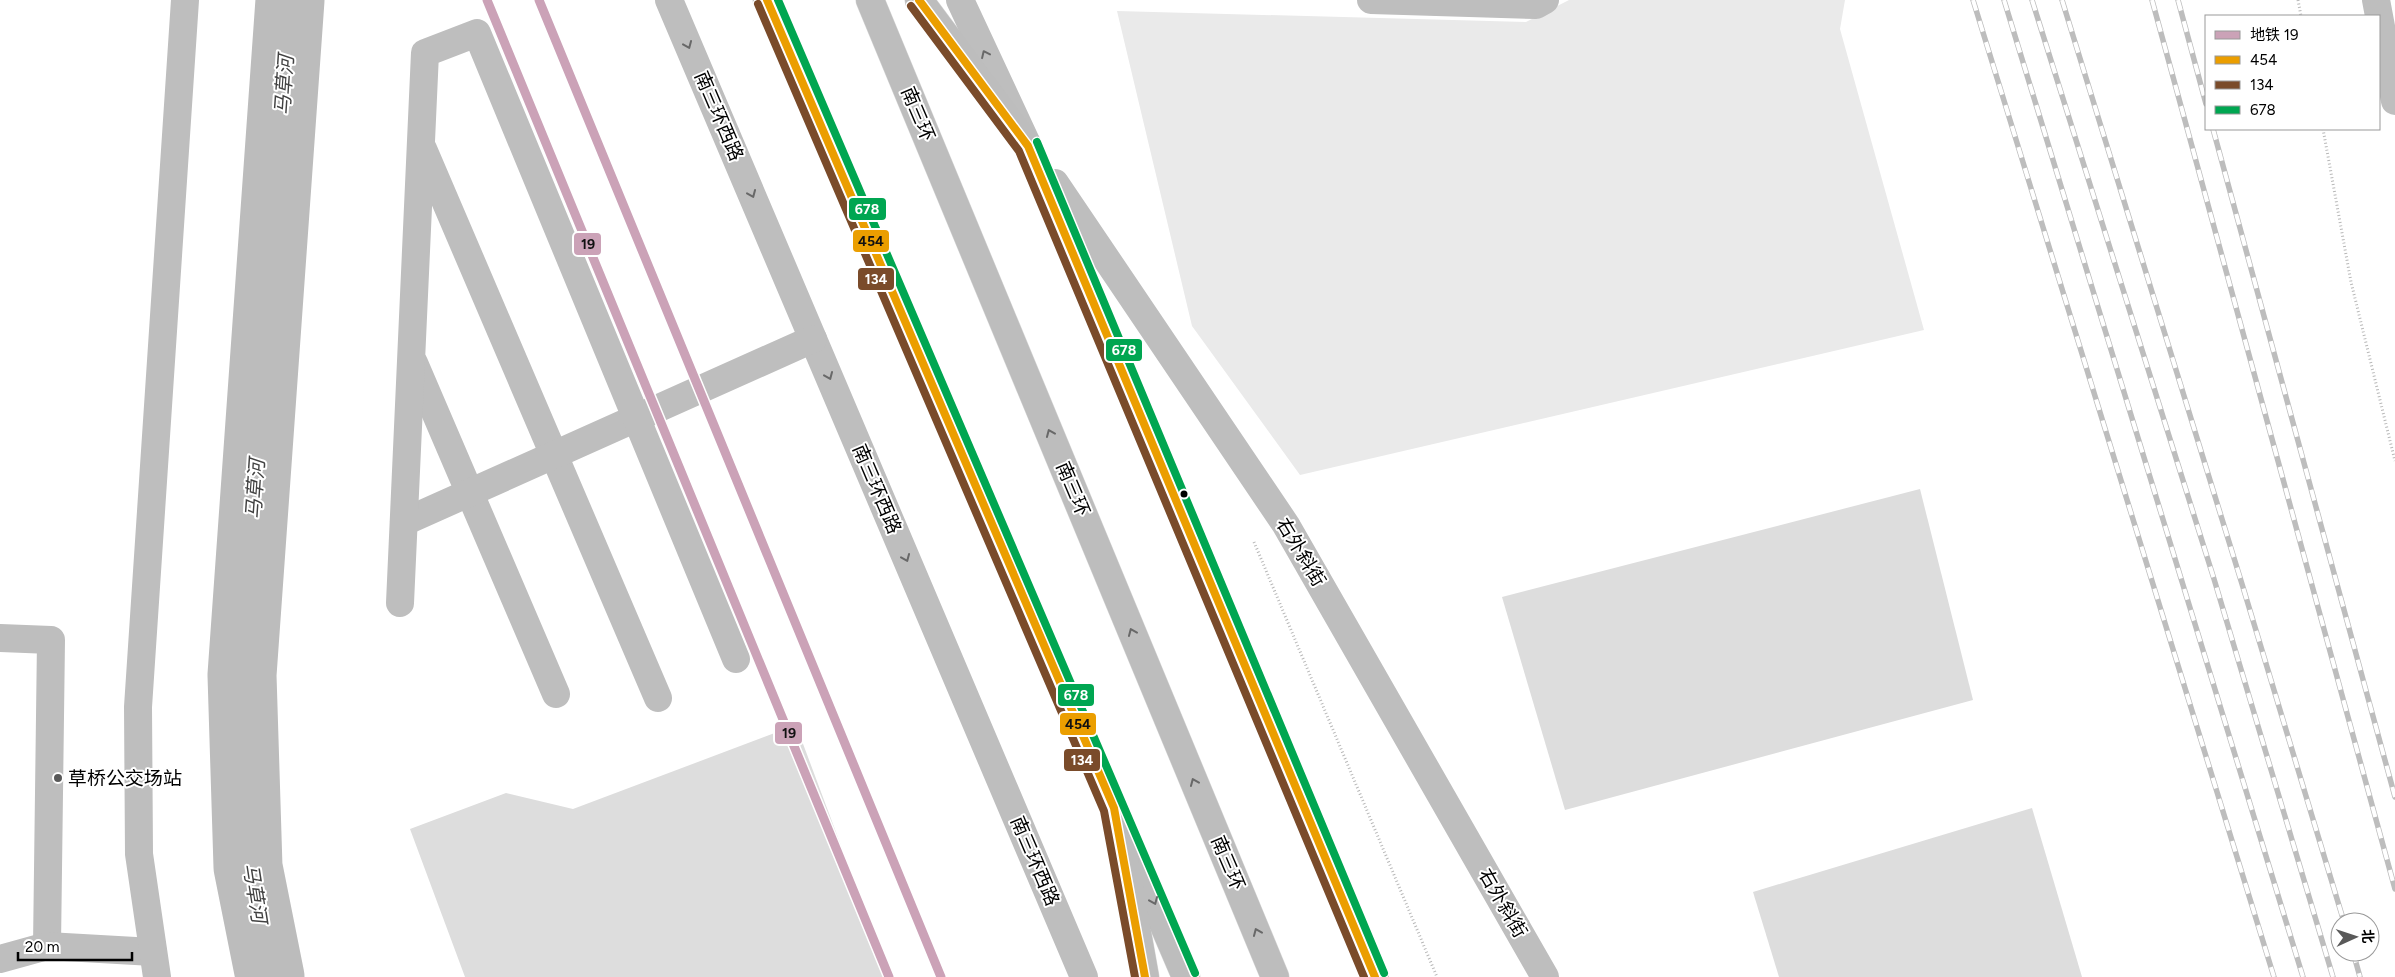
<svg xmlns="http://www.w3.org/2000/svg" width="2395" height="977" viewBox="0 0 2395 977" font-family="Figtree,'Noto Sans SC',sans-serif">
<rect width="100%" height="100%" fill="#fff"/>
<polygon fill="#eaeaea" points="1569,0 1845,0 1840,29 1924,330 1300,475 1192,326 1117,11 1526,22"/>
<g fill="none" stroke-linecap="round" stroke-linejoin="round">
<polyline stroke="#bcbcbc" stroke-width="69" points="270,977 248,867 242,675 290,0"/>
</g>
<g fill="#ddd">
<polygon points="1920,489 1973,700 1565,810 1502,597"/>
<polygon points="796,725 890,977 465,977 410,829 506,793 573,809"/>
<polygon points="2032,808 2082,977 1779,977 1753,892"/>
</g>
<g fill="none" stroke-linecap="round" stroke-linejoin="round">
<g stroke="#dbdbdb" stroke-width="29">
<g id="highway">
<polyline points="767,0 1186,977"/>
<polyline points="870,0 1275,977"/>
<polyline points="919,0 1028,146"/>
<polyline points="1124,859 1145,977"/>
</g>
</g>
<g stroke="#b8b8b8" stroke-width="3" stroke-dasharray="1 2.5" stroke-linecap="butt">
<polyline points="2298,0 2301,16"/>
<polyline points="2323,129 2351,282 2395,461"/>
<polyline points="1254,542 1437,977"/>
</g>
<g stroke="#bebebe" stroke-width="28">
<polyline points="669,0 1084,977"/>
<polyline points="960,0 1028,146 1375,977"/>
<polyline points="1371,0 1536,5 1545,0"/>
<polyline points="2376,0 2395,101"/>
<polyline points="423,149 658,698"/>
<polyline points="1055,183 1286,525 1545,977"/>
<polyline points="414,363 556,694"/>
<polyline points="404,522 813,339"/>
<polyline points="400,603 425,53 477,33 736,659"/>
<polyline points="0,638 51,640 47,946"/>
<polyline points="0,959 47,946 153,952"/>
<polyline points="157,977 139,854 138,707 185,0"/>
</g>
<use href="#highway" stroke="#bdbdbd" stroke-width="28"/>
<g stroke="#bdbdbd" stroke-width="5.5">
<g id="rail">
<polyline points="1973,0 2274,977"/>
<polyline points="2004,0 2303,977"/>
<polyline points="2032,0 2214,579 2333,977"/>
<polyline points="2062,0 2242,584 2344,922"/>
<polyline points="2152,0 2395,889"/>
<polyline points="2178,0 2206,104"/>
<polyline points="2213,129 2395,797"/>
<polyline points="2353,952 2360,977"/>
</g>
</g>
<use href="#rail" stroke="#fff" stroke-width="4" stroke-dasharray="11" stroke-linecap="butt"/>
<g stroke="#fff" stroke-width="11">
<g id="bus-1">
<polyline points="767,0 1114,808 1145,977"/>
<polyline points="919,0 1028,146 1375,977"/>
</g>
</g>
<g stroke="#fff" stroke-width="11">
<g id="bus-2">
<polyline points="758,4 1104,811 1135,977"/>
<polyline points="911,6 1019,151 1364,977"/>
</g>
</g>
<g stroke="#fff" stroke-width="11">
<g id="bus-3">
<polyline points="778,0 1195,973"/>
<polyline points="1037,142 1384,973"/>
</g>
</g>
<use href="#bus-1" stroke="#eb9e00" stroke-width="8"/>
<use href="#bus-2" stroke="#7a4b2a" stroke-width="8"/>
<use href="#bus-3" stroke="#00a651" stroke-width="8"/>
<g stroke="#fff" stroke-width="12">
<g id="metro-1">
<polyline points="487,0 889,977"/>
<polyline points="539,0 941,977"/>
</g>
</g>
<use href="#metro-1" stroke="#cba2b7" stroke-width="9"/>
</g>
<defs><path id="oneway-chevron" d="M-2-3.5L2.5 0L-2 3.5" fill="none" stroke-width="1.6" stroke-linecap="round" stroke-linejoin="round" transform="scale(1.25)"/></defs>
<g stroke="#686868">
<use href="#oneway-chevron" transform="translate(688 45) rotate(67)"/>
<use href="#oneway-chevron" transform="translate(985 54) rotate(-115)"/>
<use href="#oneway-chevron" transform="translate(752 194) rotate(67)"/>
<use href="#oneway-chevron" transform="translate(829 376) rotate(67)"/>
<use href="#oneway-chevron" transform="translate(1050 433) rotate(-113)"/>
<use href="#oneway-chevron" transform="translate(906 558) rotate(67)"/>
<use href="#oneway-chevron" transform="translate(1132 632) rotate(-113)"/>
<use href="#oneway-chevron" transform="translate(1194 782) rotate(-113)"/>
<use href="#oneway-chevron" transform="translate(1154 901) rotate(67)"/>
<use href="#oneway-chevron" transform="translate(1257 932) rotate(-113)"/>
</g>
<circle fill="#000" stroke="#fff" stroke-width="2" cx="1184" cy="494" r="4.5"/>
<circle fill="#595959" stroke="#fff" stroke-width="2" cx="58" cy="778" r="5"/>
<g text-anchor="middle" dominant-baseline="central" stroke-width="4" stroke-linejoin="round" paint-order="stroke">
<g font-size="19" fill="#000" stroke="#fff">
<text transform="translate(918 114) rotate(67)">南三环</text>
<text transform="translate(719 116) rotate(67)">南三环西路</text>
<text transform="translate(877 489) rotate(67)">南三环西路</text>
<text transform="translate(1073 489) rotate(67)">南三环</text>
<text transform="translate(1301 552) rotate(59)">右外斜街</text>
<text transform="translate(1035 861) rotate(67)">南三环西路</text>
<text transform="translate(1228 863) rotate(67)">南三环</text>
<text transform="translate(1503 903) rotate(60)">右外斜街</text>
</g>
<g font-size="19" fill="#000" stroke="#fff" text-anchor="start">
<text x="68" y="778">草桥公交场站</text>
</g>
<g font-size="20" font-style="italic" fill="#414141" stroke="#fff">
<text transform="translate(284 85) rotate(-86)">马草河</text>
<text transform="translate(255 489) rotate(-86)">马草河</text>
<text transform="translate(255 893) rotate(81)">马草河</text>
</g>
</g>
<g stroke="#fff" stroke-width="2">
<rect x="848" y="197" width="39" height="24" rx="5" fill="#00a651"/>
<rect x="852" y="229" width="38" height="24" rx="5" fill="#eb9e00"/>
<rect x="573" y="232" width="29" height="24" rx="5" fill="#cba2b7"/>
<rect x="857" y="267" width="38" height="24" rx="5" fill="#7a4b2a"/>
<rect x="1105" y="338" width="38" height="24" rx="5" fill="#00a651"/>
<rect x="1057" y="683" width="38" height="24" rx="5" fill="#00a651"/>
<rect x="1059" y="712" width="38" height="24" rx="5" fill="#eb9e00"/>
<rect x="774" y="721" width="29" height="24" rx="5" fill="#cba2b7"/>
<rect x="1063" y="748" width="38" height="24" rx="5" fill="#7a4b2a"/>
</g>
<g font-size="14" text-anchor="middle" font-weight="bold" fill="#fff">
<text x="867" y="214">678</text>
<text x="876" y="284">134</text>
<text x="1124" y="355">678</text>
<text x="1076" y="700">678</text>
<text x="1082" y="765">134</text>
</g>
<g font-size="14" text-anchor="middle" font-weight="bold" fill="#111">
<text x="871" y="246">454</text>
<text x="588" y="249">19</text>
<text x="1078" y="729">454</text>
<text x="789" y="738">19</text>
</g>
<rect x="2205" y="15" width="175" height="115" fill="#ffffff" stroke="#999999"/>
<rect x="2215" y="31" width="25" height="8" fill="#cba2b7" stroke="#999999"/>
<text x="2250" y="40" font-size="15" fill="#000000">地铁 19</text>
<rect x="2215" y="56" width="25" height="8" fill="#eb9e00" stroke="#999999"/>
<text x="2250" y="65" font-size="15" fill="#000000">454</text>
<rect x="2215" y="81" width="25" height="8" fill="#7a4b2a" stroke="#999999"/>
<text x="2250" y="90" font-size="15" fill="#000000">134</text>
<rect x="2215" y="106" width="25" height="8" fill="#00a651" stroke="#999999"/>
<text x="2250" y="115" font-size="15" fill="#000000">678</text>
<g transform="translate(2355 937) rotate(87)"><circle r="24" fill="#ffffff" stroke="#999999"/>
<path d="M0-4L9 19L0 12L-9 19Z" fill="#595959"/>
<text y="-8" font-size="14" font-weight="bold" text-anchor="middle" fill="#000000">北</text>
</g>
<path d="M18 952v8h114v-8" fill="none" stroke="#000000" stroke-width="2.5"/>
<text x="25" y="952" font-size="15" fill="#000000" stroke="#ffffff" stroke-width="4" paint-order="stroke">20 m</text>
</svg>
